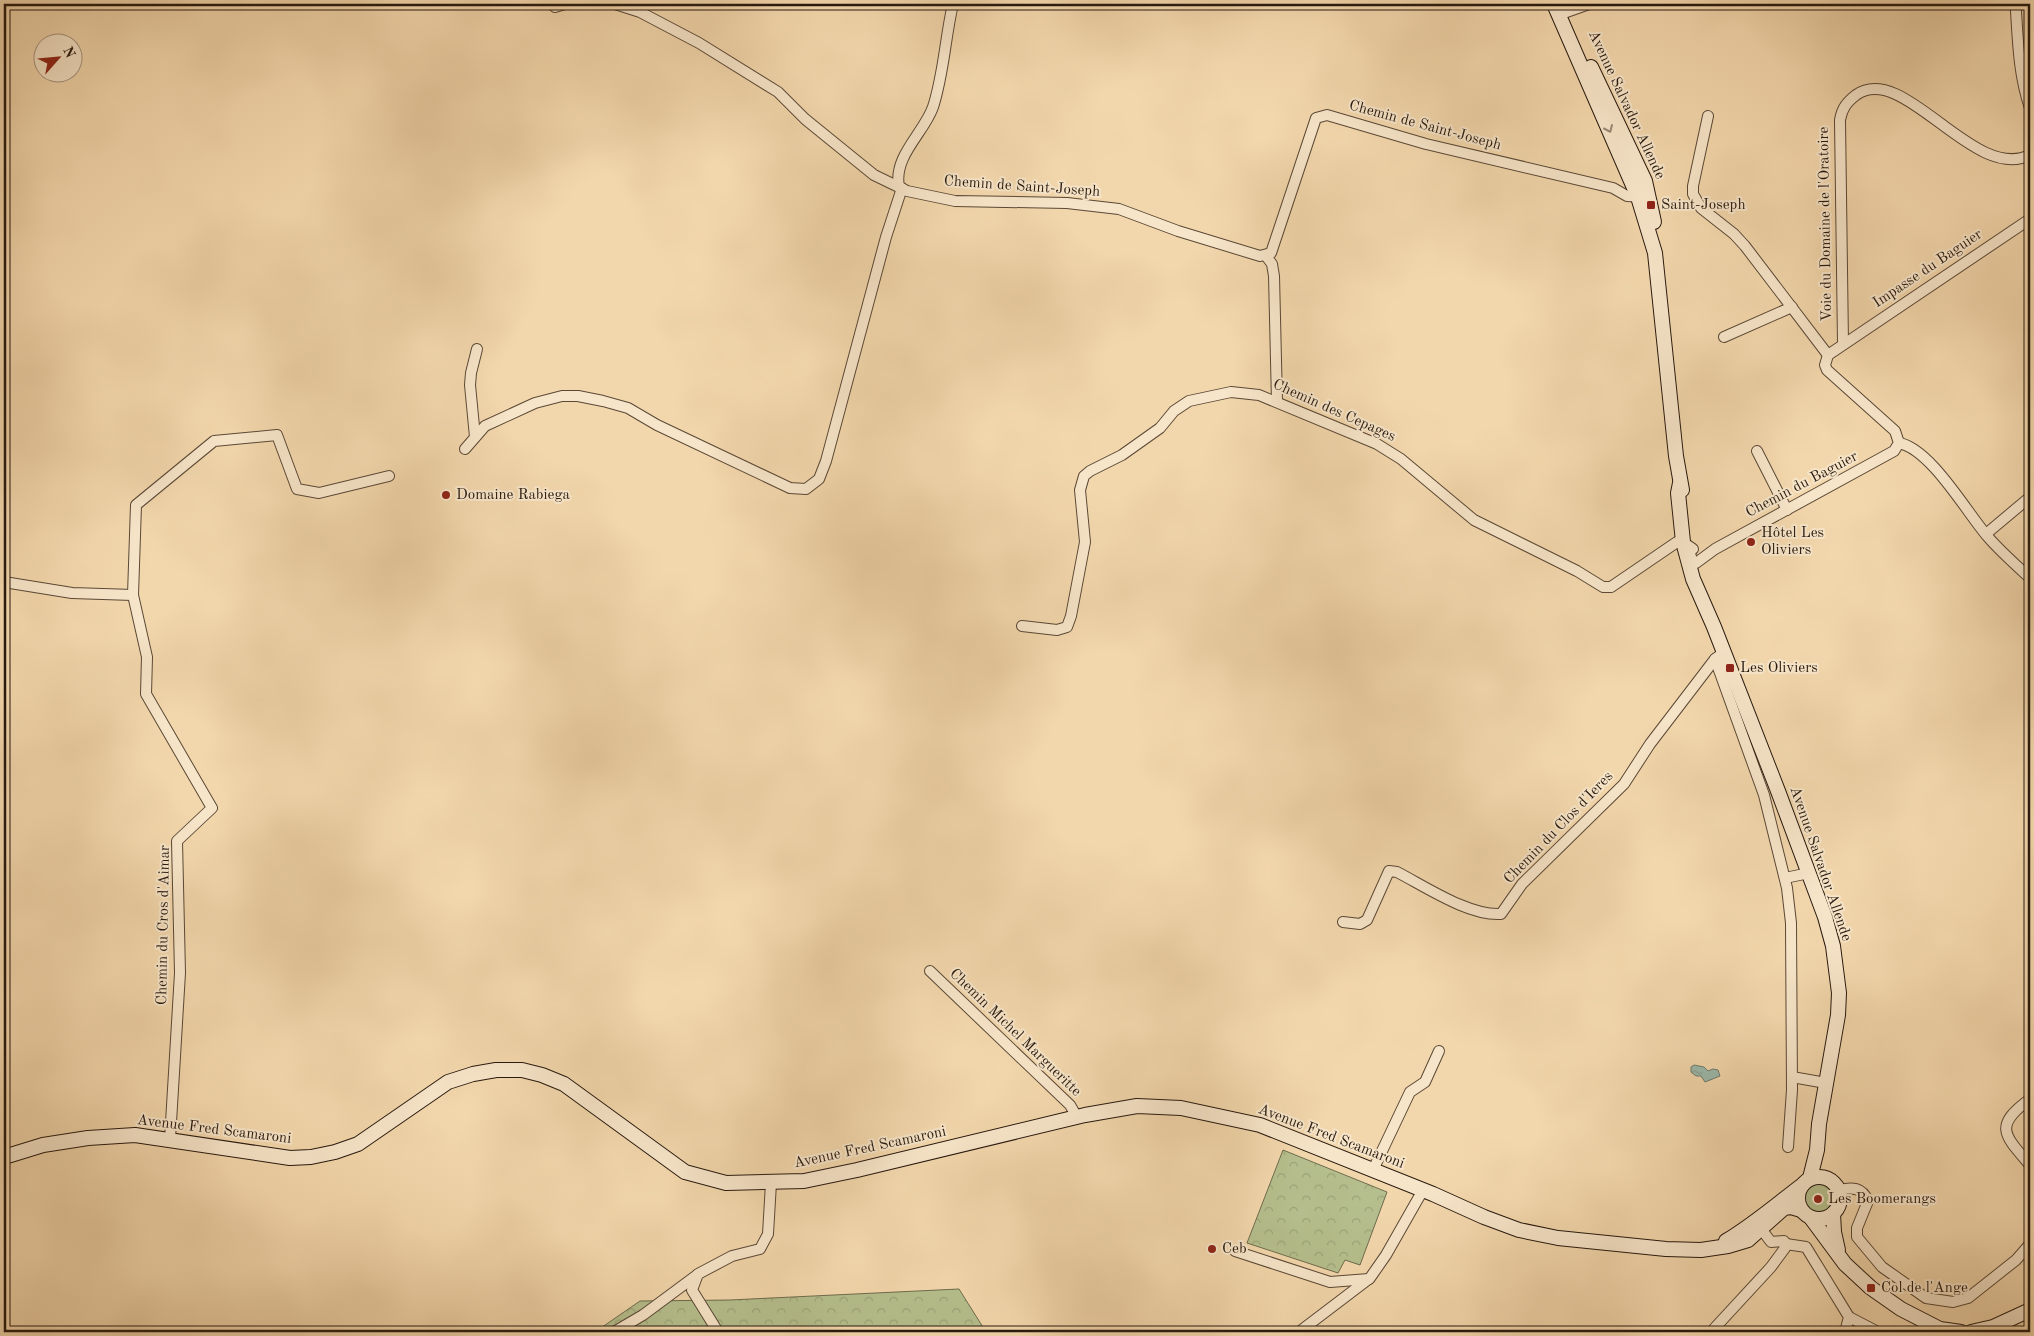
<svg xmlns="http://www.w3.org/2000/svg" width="2034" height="1336" viewBox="0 0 2034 1336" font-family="'Old Standard TT',serif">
<defs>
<pattern id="forest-crowns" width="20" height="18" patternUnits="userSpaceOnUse" patternTransform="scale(1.25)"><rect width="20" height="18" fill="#b5bf8d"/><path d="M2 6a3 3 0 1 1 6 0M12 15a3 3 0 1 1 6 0" fill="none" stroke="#9ca478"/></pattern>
<pattern id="water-ripples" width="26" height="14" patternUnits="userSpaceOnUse" patternTransform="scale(1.25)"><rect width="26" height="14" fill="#9bb9ab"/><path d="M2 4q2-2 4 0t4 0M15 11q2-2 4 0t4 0" fill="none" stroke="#869e92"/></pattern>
</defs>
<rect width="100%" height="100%" fill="#f3d7ac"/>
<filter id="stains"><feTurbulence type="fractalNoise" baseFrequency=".004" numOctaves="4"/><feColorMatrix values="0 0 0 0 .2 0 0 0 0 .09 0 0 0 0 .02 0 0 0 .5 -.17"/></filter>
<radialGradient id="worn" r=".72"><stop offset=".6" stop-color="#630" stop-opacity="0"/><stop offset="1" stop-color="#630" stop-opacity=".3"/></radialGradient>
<circle fill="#b5bf8d" stroke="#6e6c4e" cx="1819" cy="1198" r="16"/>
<g fill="url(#forest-crowns)" stroke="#6e6c4e">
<polygon points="1283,1150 1387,1192 1360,1265 1345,1260 1338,1273 1247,1243"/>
<polygon points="959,1289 986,1332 595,1332 640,1301 730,1300"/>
</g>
<polygon fill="url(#water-ripples)" stroke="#6d796d" points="1694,1065 1704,1067 1708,1071 1713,1069 1718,1070 1720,1076 1705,1082 1701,1076 1696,1076 1691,1072 1691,1067"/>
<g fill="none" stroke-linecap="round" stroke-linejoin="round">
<g stroke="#5a4836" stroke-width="12">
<g id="street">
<polyline points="551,4 555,7 565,4"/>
<polyline points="615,4 640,12 699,43 778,92 805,119 874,175 907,191 955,201 1067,203 1119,209 1178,231 1260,256 1271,253 1316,118 1327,115 1426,144 1613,188 1627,196 1643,197"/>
<path d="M 2017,4 L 2016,11 C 2018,44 2019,76 2030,108"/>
<polyline points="1558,15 1589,4"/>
<polyline points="1708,116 1693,186 1693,194 1701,208 1734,234 1745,246 1828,355"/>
<path d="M 899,187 C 893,156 924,133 933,107 C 944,73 945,38 953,4"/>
<polyline points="1266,256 1272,264 1274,276 1277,402"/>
<polyline points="1724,337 1792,307"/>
<path d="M 1843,344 L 1840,120 C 1842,108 1847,102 1856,95 C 1904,61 1973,183 2030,155"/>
<polyline points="475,437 470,385 471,373 477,349"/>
<path d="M 1899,443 C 1931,449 1967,513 1988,537 C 2001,552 2016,565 2030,578"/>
<polyline points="465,449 485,426 535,403 562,396 578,396 603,401 628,408 657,425 790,488 806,489 819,479 826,461 886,237 902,188"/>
<polyline points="1757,451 1787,510"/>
<polyline points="1986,534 2030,497"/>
<polyline points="1690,553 1692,561 1696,563 1715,549 1894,451 1899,443 1895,431 1827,370 1825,365 1828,355 2030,219"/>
<polyline points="4,582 72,593 133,595"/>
<polyline points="1022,626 1057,630 1067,627 1071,616 1085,542 1080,490 1084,476 1090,471 1122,455 1160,428 1174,411 1189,401 1231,392 1259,395 1377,444 1401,459 1474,520 1577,571 1603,587 1611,587 1677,542 1683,542 1693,549"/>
<polyline points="1715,659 1764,795 1787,888 1791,923 1792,1090 1788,1147"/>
<polyline points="1785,878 1809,873"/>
<path d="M 1343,922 L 1360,924 L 1367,920 L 1389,871 L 1397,872 C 1426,887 1469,916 1501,914 L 1522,884 L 1624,784 L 1650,744 L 1715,659 L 1724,652"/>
<polyline points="930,971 1070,1105 1077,1117"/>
<polyline points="1792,1077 1826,1083"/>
<path d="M 2030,1099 C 1993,1126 2004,1135 2030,1165"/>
<polyline points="170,1139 180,973 177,841 212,808 146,694 147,657 133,595 136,505 214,441 277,435 297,489 319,493 389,476"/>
<polyline points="1373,1170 1410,1092 1425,1082 1439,1051"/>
<path d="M 1839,1190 C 1852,1187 1862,1187 1868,1201 L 1857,1228 L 1857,1237 L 1882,1267 L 1926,1298 L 1953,1302 L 1968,1298 L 2016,1260 L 2030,1244"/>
<polyline points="1786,1244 1806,1247 1849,1317 1845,1332"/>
<polyline points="1235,1251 1330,1282 1369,1279"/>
<polyline points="1849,1317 1878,1332"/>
<polyline points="614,1332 643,1315 697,1275"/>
<polyline points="718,1332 692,1290 698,1274 732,1256 760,1249 768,1234 771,1183"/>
<polyline points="1299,1332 1370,1278 1386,1255 1423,1190"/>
<polyline points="1711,1332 1771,1267 1785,1248 1786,1244 1784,1241 1771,1242 1762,1230 1761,1224"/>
</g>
</g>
<g stroke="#27190f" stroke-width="16">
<g id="secondary">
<polyline points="1554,4 1638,197 1655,253 1676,456 1682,490"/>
<polyline points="1591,67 1645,181 1654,222"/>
<polyline points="1680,483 1678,493 1683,542 1693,579 1714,627 1778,791 1825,917 1833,946 1839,993 1838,1015 1819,1124 1817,1150 1810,1178"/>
<polyline points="4,1157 43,1145 88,1138 135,1135 290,1158 311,1157 335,1152 358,1144 448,1082 473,1074 496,1070 522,1070 542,1075 564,1084 685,1172 726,1183 804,1181 857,1170 1085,1115 1137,1106 1181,1108 1260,1125 1433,1194 1484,1217 1519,1230 1558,1238 1666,1249 1701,1250 1728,1246 1748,1240 1784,1208 1791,1207 1801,1210"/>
<circle cx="1819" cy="1198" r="21"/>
<polyline points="1833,1214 1834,1232 1838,1250"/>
<polyline points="1811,1218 1845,1264 1871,1288 1901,1309 1940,1329 1961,1332"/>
<path d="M 1726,1241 C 1753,1225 1776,1205 1801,1186"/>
<polyline points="1971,1332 1993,1327 2030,1310"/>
</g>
</g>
<use href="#street" stroke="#f7e5c9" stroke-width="10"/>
<use href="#secondary" stroke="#f7e5c9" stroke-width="14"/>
</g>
<defs><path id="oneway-chevron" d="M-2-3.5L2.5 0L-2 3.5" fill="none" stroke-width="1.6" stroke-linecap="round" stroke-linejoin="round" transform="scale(1.25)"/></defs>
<use stroke="#998975" href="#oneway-chevron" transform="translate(1609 129) rotate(66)"/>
<g fill="#8f2418" stroke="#f7e5c9" stroke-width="2">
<rect x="1646" y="200" width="10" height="10" rx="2.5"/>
<circle cx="446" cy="495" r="5"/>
<circle cx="1751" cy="542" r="5"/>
<rect x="1725" y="663" width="10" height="10" rx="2.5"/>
<circle cx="1818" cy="1199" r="5"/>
<circle cx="1212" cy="1249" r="5"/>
<rect x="1866" y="1283" width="10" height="10" rx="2.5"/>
</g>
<g text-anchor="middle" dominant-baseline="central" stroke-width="4" stroke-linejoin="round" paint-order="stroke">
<g font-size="15" fill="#27190f" stroke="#f7e5c9">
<text transform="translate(1626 105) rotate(65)">Avenue Salvador Allende</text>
<text transform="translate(1425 126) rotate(15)">Chemin de Saint-Joseph</text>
<text transform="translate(1022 187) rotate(4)">Chemin de Saint-Joseph</text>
<text transform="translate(1826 224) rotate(-91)">Voie du Domaine de l'Oratoire</text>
<text transform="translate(1928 269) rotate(-34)">Impasse du Baguier</text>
<text transform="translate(1334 411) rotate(24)">Chemin des Cepages</text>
<text transform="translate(1802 485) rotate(-28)">Chemin du Baguier</text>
<text transform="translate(1559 828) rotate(-46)">Chemin du Clos d'Ieres</text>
<text transform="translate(1820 864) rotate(71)">Avenue Salvador Allende</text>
<text transform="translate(164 925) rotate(-89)">Chemin du Cros d'Aimar</text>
<text transform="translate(1015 1033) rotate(44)">Chemin Michel Margueritte</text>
<text transform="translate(214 1130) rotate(7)">Avenue Fred Scamaroni</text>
<text transform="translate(1331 1137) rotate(21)">Avenue Fred Scamaroni</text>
<text transform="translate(870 1148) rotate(-12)">Avenue Fred Scamaroni</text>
</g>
<g font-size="15" fill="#27190f" stroke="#f7e5c9" text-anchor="start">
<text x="1661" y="205">Saint-Joseph</text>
<text x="456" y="495">Domaine Rabiega</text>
<text x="1761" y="533">Hôtel Les<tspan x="1761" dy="17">Oliviers</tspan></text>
<text x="1740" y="668">Les Oliviers</text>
<text x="1828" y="1199">Les Boomerangs</text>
<text x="1222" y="1249">Ceb</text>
<text x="1881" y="1288">Col de l'Ange</text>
</g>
</g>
<rect width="2034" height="1336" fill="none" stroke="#f3d7ac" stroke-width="20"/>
<rect x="5" y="5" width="2024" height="1326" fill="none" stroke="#27190f" stroke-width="2.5"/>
<rect x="10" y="10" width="2014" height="1316" fill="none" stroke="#27190f"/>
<g transform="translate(58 58) rotate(63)"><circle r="24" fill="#f7e5c9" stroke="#a4937f"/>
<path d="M0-4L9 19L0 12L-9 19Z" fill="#8f2418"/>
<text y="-8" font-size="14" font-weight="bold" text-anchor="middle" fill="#27190f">N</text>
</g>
<rect width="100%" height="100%" filter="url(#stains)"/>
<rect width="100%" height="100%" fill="url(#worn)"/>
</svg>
